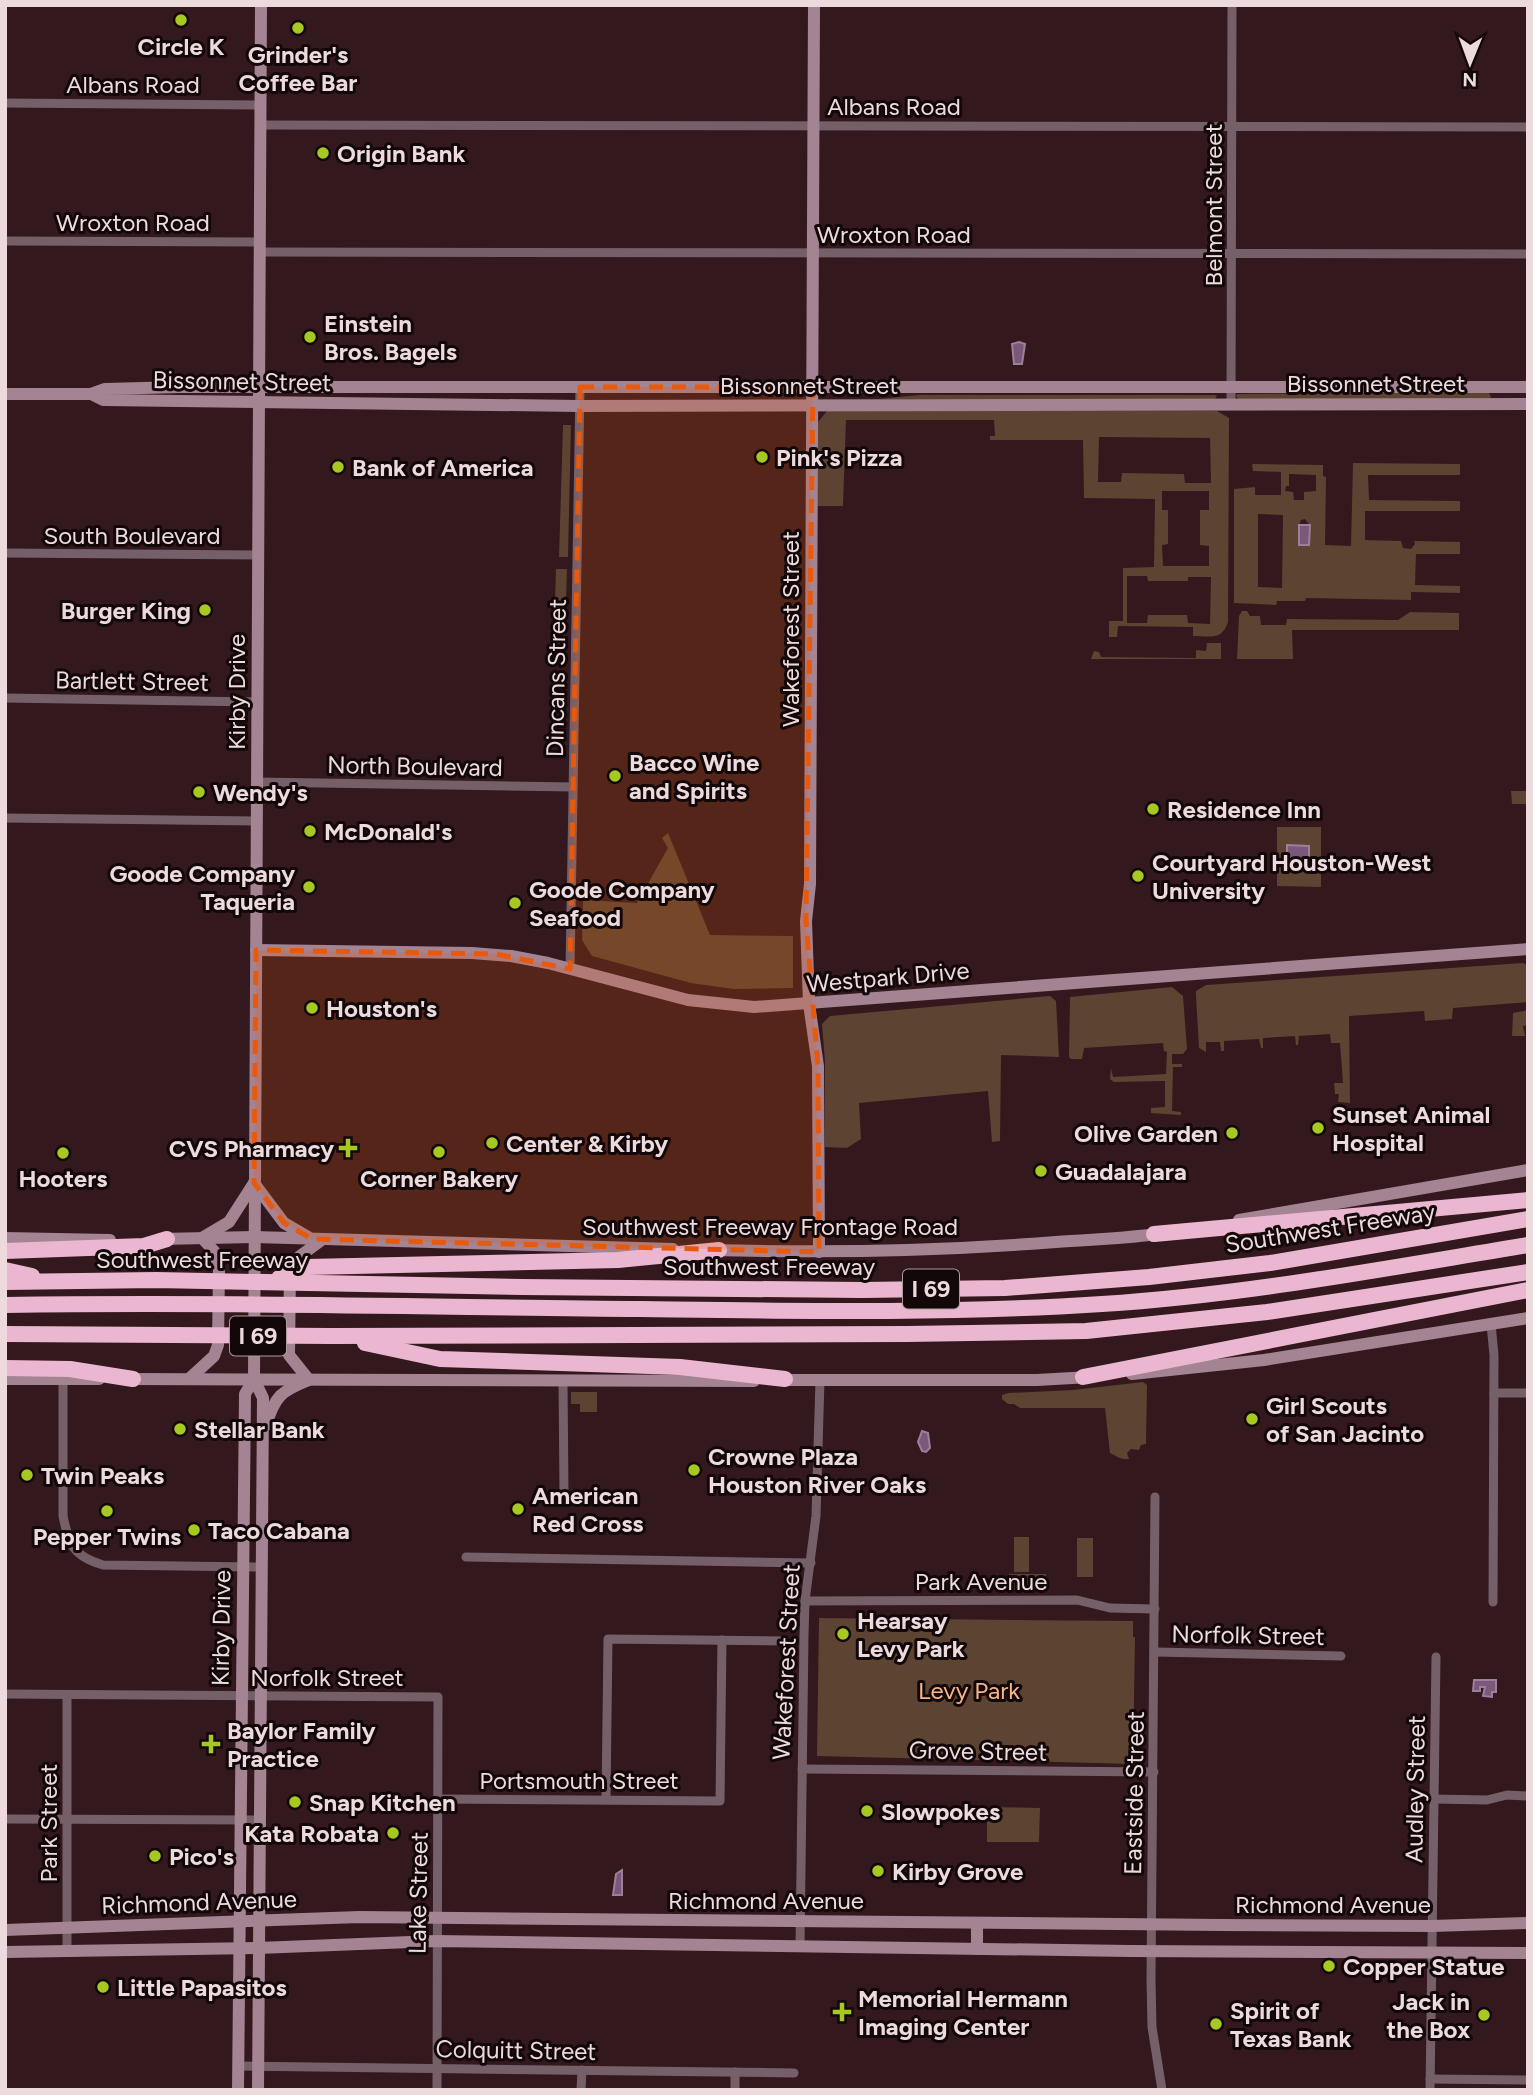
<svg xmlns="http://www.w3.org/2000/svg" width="1533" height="2095" viewBox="0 0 1533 2095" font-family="Figtree,sans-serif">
<rect width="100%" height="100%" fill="#33181d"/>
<g fill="#5c4332" fill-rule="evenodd">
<polygon points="1350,393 1489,393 1491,397 1488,400 1238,399 1236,396 1237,394"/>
<polygon points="920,395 1215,395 1217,396 1215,399 878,399"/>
<path d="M 827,411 L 1217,411 L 1229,418 L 1228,622 C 1222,641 1210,636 1193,636 L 1193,627 L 1118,626 L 1117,637 L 1109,637 L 1109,621 L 1123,621 L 1123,568 L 1154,567 L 1155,499 L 1084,498 L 1083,440 L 990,440 L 990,436 L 995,436 L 994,420 L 846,420 L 843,506 L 817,506 L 818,422 ZM 1099,437 L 1210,438 L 1211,483 L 1185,483 L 1184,474 L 1122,473 L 1121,482 L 1098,482 ZM 1162,491 L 1209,491 L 1209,510 L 1200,510 L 1200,545 L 1209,546 L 1209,566 L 1163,566 L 1162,545 L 1168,544 L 1168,510 L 1162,510 ZM 1127,576 L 1147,576 L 1148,581 L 1188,581 L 1188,577 L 1211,577 L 1210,624 L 1188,623 L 1187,615 L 1148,615 L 1147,623 L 1127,623 Z"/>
<polygon points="563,425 571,425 568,557 559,557"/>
<path d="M 1353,463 L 1460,464 L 1460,475 L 1368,475 L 1369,500 L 1460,501 L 1460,511 L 1365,511 L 1365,540 L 1401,541 L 1403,548 L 1411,549 L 1415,544 L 1414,541 L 1460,542 L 1460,554 L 1416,554 L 1415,585 L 1460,586 L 1460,593 L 1411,592 L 1411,600 L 1306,598 L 1305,601 L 1277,601 L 1276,605 L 1234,603 L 1234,489 L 1255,487 L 1255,495 L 1281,495 L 1281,472 L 1253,471 L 1252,464 L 1323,465 L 1323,476 L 1326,477 L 1325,545 L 1351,546 ZM 1289,474 L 1316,475 L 1316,491 L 1304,492 L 1304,500 L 1294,500 L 1293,492 L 1285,491 L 1286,486 L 1289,486 ZM 1258,514 L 1283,515 L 1282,588 L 1258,587 ZM 1305,519 L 1310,526 L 1309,545 L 1298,545 L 1299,525 L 1301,520 Z"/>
<polygon points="556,569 567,569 564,661 553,661"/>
<polygon points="1242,611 1247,611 1250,616 1260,616 1261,625 1286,625 1287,619 1398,620 1410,612 1459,613 1459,630 1292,630 1293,659 1237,659 1239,616"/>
<polygon points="1207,643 1221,643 1221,659 1091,659 1094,651 1099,652 1101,657 1196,658 1196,650 1206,651"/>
<polygon points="1511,791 1528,791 1528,804 1512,804"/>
<polygon points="1277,827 1321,827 1321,887 1277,886"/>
<polygon points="668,833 710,935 793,936 793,988 734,989 691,983 592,956 582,940 583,900 637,903 668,848 662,838"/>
<polygon points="1523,963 1528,965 1528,1002 1453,1008 1452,1019 1425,1021 1424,1011 1349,1016 1350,1103 1338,1102 1339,1094 1335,1094 1334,1083 1343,1083 1340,1043 1331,1043 1330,1034 1299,1036 1298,1045 1296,1045 1295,1036 1263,1038 1263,1048 1261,1048 1259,1039 1224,1041 1224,1051 1221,1051 1220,1042 1206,1042 1206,1052 1199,1048 1196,996 1196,991 1206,985"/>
<polygon points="1172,987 1183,996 1187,1049 1183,1054 1172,1054 1172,1064 1182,1064 1182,1067 1173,1067 1172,1111 1181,1112 1181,1115 1151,1113 1151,1108 1165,1107 1165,1081 1114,1082 1110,1079 1111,1068 1113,1077 1166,1074 1167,1052 1164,1051 1163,1043 1084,1048 1082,1059 1071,1059 1069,1057 1070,997"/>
<polygon points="1050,996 1056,1001 1059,1057 1001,1055 1000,1141 992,1142 988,1091 859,1103 861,1139 847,1148 825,1147 825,1062 822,1024 830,1016"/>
<polygon points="1528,1010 1528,1025 1523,1026 1525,1036 1512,1036 1513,1013"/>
<path d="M 1143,1382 L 1147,1385 L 1146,1444 L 1141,1445 L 1139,1450 L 1131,1449 L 1127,1453 L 1129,1459 C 1120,1460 1116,1456 1110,1453 L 1105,1408 L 1020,1408 L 1014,1404 L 1008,1404 L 1002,1399 L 1002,1395 L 1008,1393 L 1073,1390 Z"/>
<polygon points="571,1392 597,1392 597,1412 580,1412 580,1404 571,1404"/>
<rect x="1014" y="1537" width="15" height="35"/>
<rect x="1077" y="1538" width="16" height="39"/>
<polygon points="1009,1574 1046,1574 1046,1588 1043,1588 1043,1590 1009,1590"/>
<polygon points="819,1618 1133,1621 1133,1637 1135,1637 1133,1764 817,1756"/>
<polygon points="987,1807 1040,1808 1039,1842 987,1842"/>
</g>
<g fill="#7a587b" stroke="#9c7f98" stroke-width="2">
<polygon points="1019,342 1025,344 1022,364 1014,364 1012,344"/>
<polygon points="1299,525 1310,525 1309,545 1299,545"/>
<polygon points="1287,845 1309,846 1309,861 1287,857"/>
<polygon points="922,1431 928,1433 930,1448 926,1452 922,1451 918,1442"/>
<polygon points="1474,1680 1496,1680 1496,1692 1492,1692 1492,1697 1483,1696 1485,1687 1480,1687 1480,1691 1473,1691"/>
<polygon points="622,1870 622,1895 613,1895 616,1874"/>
</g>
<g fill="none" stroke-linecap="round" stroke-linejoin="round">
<g stroke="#75606a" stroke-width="9">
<polyline points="5,103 260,105"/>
<polyline points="260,125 1528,127"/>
<polyline points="5,241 260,242"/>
<polyline points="260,252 1528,254"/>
<polyline points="1231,404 1232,5"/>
<polyline points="5,553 258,555"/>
<polyline points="5,698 257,702"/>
<polyline points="257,782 573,787"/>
<polyline points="5,818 257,821"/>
<polyline points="570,969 580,387"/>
<polyline points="1491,1324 1494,1355 1493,1602"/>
<path d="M 63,1379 L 63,1516 C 69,1545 73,1556 103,1565 L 261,1567"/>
<polyline points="563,1380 564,1493"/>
<polyline points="1494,1393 1528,1393"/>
<polyline points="1155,1497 1151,1980 1152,2027 1162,2090"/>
<polyline points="466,1557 811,1563"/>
<polyline points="805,1601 1077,1600 1110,1608 1155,1609"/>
<polyline points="1155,1652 1341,1656"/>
<polyline points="5,1694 438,1697 437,2090"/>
<polyline points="67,1695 67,1952"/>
<polyline points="802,1769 1154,1772"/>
<polyline points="438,1799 720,1801 722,1640"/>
<polyline points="606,1799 608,1639 783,1641"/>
<polyline points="1434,1799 1487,1800 1507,1795 1528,1796"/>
<polyline points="5,1819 259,1820"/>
<polyline points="800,1947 804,1636 805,1601 816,1516 820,1380"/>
<polyline points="238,2066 794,2073"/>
<polyline points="1430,2079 1528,2080"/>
<polyline points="581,2090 582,2070"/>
<polyline points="735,2090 735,2072"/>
<polyline points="1430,2090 1436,1657"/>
</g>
<g stroke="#a48393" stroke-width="12">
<polyline points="814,5 810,884 806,921 809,1004 818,1066 819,1252"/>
<polyline points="5,394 91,394 105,389 181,387 1528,387"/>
<polyline points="91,394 103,400 579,406 1528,404"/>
<polyline points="256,950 472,953 511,956 548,963 688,1000 754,1007 1528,949"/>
<polyline points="254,1183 284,1223 308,1237"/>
<polyline points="1239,1220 1528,1170"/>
<polyline points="5,1238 110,1240"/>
<polyline points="160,1239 254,1237 673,1249"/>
<path d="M 712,1250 C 827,1253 941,1251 1056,1242 C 1091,1239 1128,1239 1162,1233"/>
<polyline points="1132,1374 1264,1360 1528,1318"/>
<polyline points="5,1379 99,1379"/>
<polyline points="125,1379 754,1381"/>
<polyline points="189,1379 214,1356 218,1345 219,1268 214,1251 202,1238 229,1222 254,1183"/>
<polyline points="779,1380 1037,1380 1090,1377"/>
<path d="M 266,1425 C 275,1396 281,1391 309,1380 L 289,1355 L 290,1270 L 300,1256 L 323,1239"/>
<polyline points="977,1923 977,1949"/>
<polyline points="5,1930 359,1917 1221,1925 1432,1926 1528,1923"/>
<polyline points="5,1952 258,1948 436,1941 1130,1951 1528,1953"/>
<polyline points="238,2090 245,1394 254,1379"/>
<polyline points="258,2090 263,1398 254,1379 261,5"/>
</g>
<g stroke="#ebb7d0" stroke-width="16">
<polyline points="1154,1234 1528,1200"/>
<polyline points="5,1251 144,1246 167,1239"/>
<polyline points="5,1270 32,1276"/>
<polyline points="279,1278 308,1267 618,1260 719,1250"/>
<polyline points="5,1282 156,1280 522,1287 862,1290 1005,1288 1149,1277 1270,1263 1528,1219"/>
<path d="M 5,1305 C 217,1302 430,1307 642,1309 C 796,1311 949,1314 1102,1304 C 1245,1295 1387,1268 1528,1245"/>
<polyline points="5,1334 331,1336 907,1334 1086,1331 1267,1312 1528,1272"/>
<polyline points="365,1343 440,1359 680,1367 785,1379"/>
<polyline points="5,1368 70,1369 133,1379"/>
<polyline points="1083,1377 1528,1290"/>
</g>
</g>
<path fill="#e8590c" fill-opacity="0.2" stroke="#e8590c" stroke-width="5" stroke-dasharray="14 9" stroke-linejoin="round" d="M 580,387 L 813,387 L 806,921 L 818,1066 L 819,1252 L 312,1239 L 284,1223 L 254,1183 L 256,950 L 496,954 L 570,969 Z"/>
<g fill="#a6c821" stroke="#130809" stroke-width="2.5">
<circle cx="181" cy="20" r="7"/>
<circle cx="298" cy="28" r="7"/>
<circle cx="323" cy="153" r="7"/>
<circle cx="310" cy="337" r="7"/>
<circle cx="762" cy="457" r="7"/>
<circle cx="338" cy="467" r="7"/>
<circle cx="205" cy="610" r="7"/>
<circle cx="615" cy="776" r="7"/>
<circle cx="199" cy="792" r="7"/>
<circle cx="1153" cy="809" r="7"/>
<circle cx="310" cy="831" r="7"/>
<circle cx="1138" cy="876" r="7"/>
<circle cx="309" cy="887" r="7"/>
<circle cx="515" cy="903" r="7"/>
<circle cx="312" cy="1008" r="7"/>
<circle cx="1318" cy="1128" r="7"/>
<circle cx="1232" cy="1133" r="7"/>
<circle cx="492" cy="1143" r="7"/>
<path d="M344.5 1137.5h7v7h7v7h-7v7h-7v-7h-7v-7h7z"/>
<circle cx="439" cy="1152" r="7"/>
<circle cx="63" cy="1153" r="7"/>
<circle cx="1041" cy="1171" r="7"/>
<circle cx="1252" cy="1419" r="7"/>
<circle cx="180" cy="1429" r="7"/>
<circle cx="694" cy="1470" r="7"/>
<circle cx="27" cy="1475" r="7"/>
<circle cx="518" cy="1509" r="7"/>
<circle cx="107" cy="1511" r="7"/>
<circle cx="194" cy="1530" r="7"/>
<circle cx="843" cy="1634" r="7"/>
<path d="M207.5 1733.5h7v7h7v7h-7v7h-7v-7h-7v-7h7z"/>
<circle cx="295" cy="1802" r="7"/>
<circle cx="867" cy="1811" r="7"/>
<circle cx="393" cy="1833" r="7"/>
<circle cx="155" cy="1856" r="7"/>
<circle cx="878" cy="1871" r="7"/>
<circle cx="1329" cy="1966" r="7"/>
<circle cx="103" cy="1987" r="7"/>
<path d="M838.5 2001.5h7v7h7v7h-7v7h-7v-7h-7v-7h7z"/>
<circle cx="1484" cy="2015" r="7"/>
<circle cx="1216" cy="2024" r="7"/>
</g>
<g text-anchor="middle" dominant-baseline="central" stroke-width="6" stroke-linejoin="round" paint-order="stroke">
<g fill="#130809" stroke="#ac9b9d" stroke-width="2">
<rect x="903" y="1269.5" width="56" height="39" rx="5"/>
<rect x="230" y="1316.5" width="56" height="39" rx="5"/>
</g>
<g font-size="23" font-weight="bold" fill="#eddadc">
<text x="931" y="1289">I 69</text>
<text x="258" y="1336">I 69</text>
</g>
<g font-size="24" font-weight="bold" fill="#eddadc" stroke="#130809" text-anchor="start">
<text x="181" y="46" text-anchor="middle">Circle K</text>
<text x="298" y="54" text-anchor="middle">Grinder's<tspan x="298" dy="28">Coffee Bar</tspan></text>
<text x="337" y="153">Origin Bank</text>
<text x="324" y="323">Einstein<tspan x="324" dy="28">Bros. Bagels</tspan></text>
<text x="776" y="457">Pink's Pizza</text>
<text x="352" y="467">Bank of America</text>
<text x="191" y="610" text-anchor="end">Burger King</text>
<text x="629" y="762">Bacco Wine<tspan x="629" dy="28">and Spirits</tspan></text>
<text x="213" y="792">Wendy's</text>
<text x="1167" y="809">Residence Inn</text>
<text x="324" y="831">McDonald's</text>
<text x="1152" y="862">Courtyard Houston-West<tspan x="1152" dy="28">University</tspan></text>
<text x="295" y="873" text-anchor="end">Goode Company<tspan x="295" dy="28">Taqueria</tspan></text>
<text x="529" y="889">Goode Company<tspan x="529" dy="28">Seafood</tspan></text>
<text x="326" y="1008">Houston's</text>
<text x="1332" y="1114">Sunset Animal<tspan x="1332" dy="28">Hospital</tspan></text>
<text x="1218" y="1133" text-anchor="end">Olive Garden</text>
<text x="506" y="1143">Center &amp; Kirby</text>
<text x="334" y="1148" text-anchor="end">CVS Pharmacy</text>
<text x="1055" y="1171">Guadalajara</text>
<text x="63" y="1178" text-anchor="middle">Hooters</text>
<text x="439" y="1178" text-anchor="middle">Corner Bakery</text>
<text x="1266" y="1405">Girl Scouts<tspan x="1266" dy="28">of San Jacinto</tspan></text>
<text x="194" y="1429">Stellar Bank</text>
<text x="708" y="1456">Crowne Plaza<tspan x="708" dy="28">Houston River Oaks</tspan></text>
<text x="41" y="1475">Twin Peaks</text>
<text x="532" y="1495">American<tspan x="532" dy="28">Red Cross</tspan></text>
<text x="208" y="1530">Taco Cabana</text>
<text x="107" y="1536" text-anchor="middle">Pepper Twins</text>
<text x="857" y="1620">Hearsay<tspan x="857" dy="28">Levy Park</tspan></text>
<text x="227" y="1730">Baylor Family<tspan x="227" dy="28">Practice</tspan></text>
<text x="309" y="1802">Snap Kitchen</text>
<text x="881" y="1811">Slowpokes</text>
<text x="379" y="1833" text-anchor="end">Kata Robata</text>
<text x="169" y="1856">Pico's</text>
<text x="892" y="1871">Kirby Grove</text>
<text x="1343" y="1966">Copper Statue</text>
<text x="117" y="1987">Little Papasitos</text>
<text x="858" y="1998">Memorial Hermann<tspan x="858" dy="28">Imaging Center</tspan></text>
<text x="1470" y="2001" text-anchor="end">Jack in<tspan x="1470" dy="28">the Box</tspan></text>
<text x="1230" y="2010">Spirit of<tspan x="1230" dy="28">Texas Bank</tspan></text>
</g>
<g font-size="24" fill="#eddadc" stroke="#130809">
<text x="133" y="84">Albans Road</text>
<text x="894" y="106">Albans Road</text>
<text transform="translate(1213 205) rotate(-90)">Belmont Street</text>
<text x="133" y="222">Wroxton Road</text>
<text x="894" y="234">Wroxton Road</text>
<text transform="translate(242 381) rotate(1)">Bissonnet Street</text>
<text x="1376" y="383">Bissonnet Street</text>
<text x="809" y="385">Bissonnet Street</text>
<text x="132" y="535">South Boulevard</text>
<text transform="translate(790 629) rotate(-90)">Wakeforest Street</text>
<text transform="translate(556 678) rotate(-89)">Dincans Street</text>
<text transform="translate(132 681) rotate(1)">Bartlett Street</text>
<text transform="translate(236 692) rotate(-90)">Kirby Drive</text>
<text transform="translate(415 766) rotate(1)">North Boulevard</text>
<text transform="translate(888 977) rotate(-5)">Westpark Drive</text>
<text x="770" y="1226">Southwest Freeway Frontage Road</text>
<text transform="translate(1330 1228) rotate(-9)">Southwest Freeway</text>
<text x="202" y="1259">Southwest Freeway</text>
<text x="769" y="1266">Southwest Freeway</text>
<text x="981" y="1581">Park Avenue</text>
<text transform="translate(221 1628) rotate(-89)">Kirby Drive</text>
<text transform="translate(1248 1635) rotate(1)">Norfolk Street</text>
<text transform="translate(786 1662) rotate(-87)">Wakeforest Street</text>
<text x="327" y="1677">Norfolk Street</text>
<text transform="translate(978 1751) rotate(1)">Grove Street</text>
<text x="579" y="1780">Portsmouth Street</text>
<text transform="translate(1415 1789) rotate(-89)">Audley Street</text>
<text transform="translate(1134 1793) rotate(-89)">Eastside Street</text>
<text transform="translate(48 1823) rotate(-90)">Park Street</text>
<text transform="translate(418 1893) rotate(-89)">Lake Street</text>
<text x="766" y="1900">Richmond Avenue</text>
<text transform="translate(199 1902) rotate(-2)">Richmond Avenue</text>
<text x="1333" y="1904">Richmond Avenue</text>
<text transform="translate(516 2050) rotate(1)">Colquitt Street</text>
</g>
<g font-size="24" fill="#f6b487" stroke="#130809">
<text x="969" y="1690">Levy Park</text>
</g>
</g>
<rect width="1533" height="2095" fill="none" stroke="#eddadc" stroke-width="14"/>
<g transform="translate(1470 63) rotate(181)" stroke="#130809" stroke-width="5" paint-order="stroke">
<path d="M0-5L12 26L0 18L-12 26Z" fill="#eddadc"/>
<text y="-10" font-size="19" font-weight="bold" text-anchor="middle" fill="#eddadc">N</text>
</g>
</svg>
